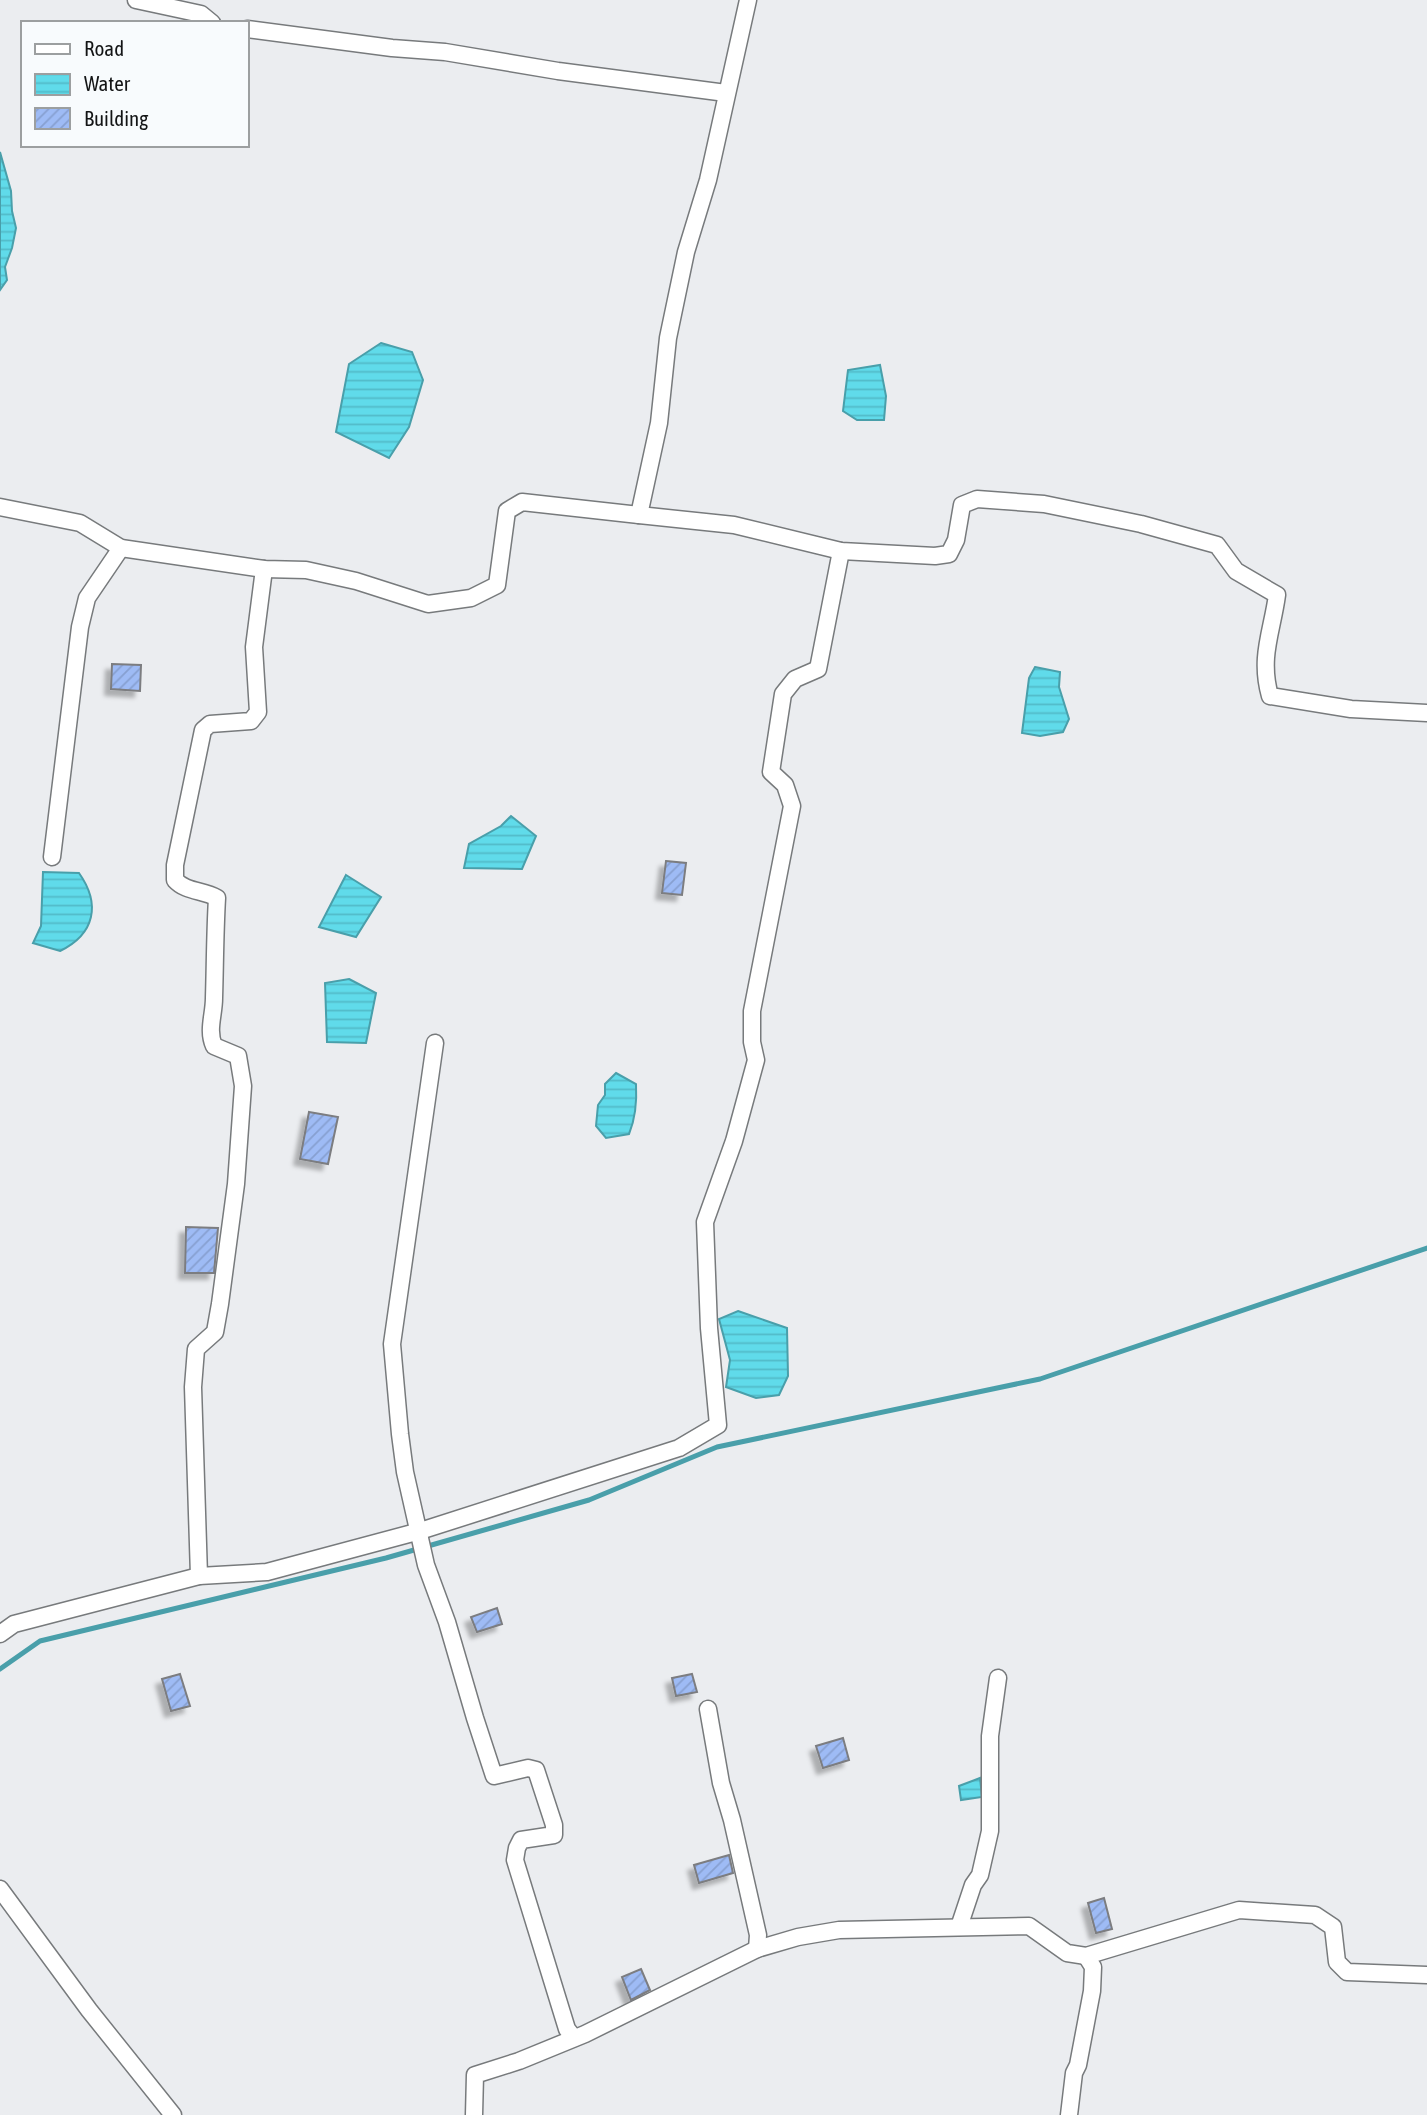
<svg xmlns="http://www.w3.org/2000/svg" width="1427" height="2115" viewBox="0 0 1427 2115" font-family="'Asap Condensed',sans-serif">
<defs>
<pattern id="water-rules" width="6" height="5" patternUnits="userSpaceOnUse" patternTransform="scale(1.75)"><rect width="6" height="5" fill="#60dbea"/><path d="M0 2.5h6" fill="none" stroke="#52bbc8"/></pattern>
<pattern id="building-hatch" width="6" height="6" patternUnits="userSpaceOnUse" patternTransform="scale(1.75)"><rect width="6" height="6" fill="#9ebbf5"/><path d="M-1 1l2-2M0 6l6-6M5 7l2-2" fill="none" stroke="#87a0d1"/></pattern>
<filter id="shadow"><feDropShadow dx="-6" dy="6" stdDeviation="2" flood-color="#0004"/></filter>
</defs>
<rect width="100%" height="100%" fill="#ebedf0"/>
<g fill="url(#water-rules)" stroke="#499faa" stroke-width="2">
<polygon points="0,152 11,191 12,211 16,228 12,248 5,267 7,280 0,290"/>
<polygon points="381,343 412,352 423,380 409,427 389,458 336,432 349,364"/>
<polygon points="880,365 886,396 884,420 857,420 843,411 848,370"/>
<polygon points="1035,667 1060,672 1059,687 1069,719 1063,732 1040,736 1022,733 1029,678"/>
<polygon points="511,816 536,836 522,869 464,868 469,844 501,826"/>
<path d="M 43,872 L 79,873 C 101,904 95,934 60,951 L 33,943 L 41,926 Z"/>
<polygon points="346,875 381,897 356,937 319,927"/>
<polygon points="349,979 376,993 366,1043 327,1042 325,983"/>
<path d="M 616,1073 L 636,1084 C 637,1102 636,1117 629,1134 L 606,1138 L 596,1126 L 598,1105 L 605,1095 L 605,1084 Z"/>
<polygon points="738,1311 787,1328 788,1376 779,1395 756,1398 726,1387 730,1360 719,1319"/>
<polygon points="980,1778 982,1797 961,1800 959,1786"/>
</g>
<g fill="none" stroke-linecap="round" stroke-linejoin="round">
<polyline stroke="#499faa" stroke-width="5" points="0,1669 40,1641 386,1558 589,1500 717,1447 1040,1379 1427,1248"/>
</g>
<g fill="url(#building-hatch)" stroke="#7c7d80" stroke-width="2" filter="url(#shadow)">
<polygon points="112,664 141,665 140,691 111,689"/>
<polygon points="666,861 686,863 682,895 662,893"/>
<polygon points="309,1112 338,1117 328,1164 300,1159"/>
<polygon points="186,1227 218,1228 214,1273 185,1273"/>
<polygon points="497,1608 502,1624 477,1632 471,1617"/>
<polygon points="180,1674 190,1706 171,1711 162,1679"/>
<polygon points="692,1674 697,1692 676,1696 672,1678"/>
<polygon points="843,1738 849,1760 823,1768 816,1746"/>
<polygon points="729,1855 733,1873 699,1883 694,1865"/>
<polygon points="1104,1898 1112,1929 1096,1933 1088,1903"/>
<polygon points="641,1969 650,1990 631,2000 622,1977"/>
</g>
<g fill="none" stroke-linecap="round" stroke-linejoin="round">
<g stroke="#777a7c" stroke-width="19">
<g id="street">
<polyline points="136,0 201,14 212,23"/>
<path d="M 748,0 L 708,180 L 686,252 L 668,338 L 659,423 L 639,515 L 734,525 L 841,551 L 935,556 L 949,554 L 956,540 L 962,505 L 977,499 L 1044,504 L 1141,524 L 1217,545 L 1236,571 L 1277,595 C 1272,632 1259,657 1270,696 L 1351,709 L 1427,713"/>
<polyline points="247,29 392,48 445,52 558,71 726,93"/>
<polyline points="0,507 80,523 121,548 264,569 306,570 356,581 428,604 471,598 497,585 507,511 522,502 639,515"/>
<polyline points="52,857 80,627 87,598 121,548"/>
<polyline points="435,1043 392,1344 400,1434 405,1472 426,1565 447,1622 475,1718 494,1776 528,1768 536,1770 554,1825 554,1835 521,1840 517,1848 515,1860 567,2029 574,2038"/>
<path d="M 199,1576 L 193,1387 L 196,1349 L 215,1332 L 220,1304 L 236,1184 L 243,1086 L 238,1056 L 214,1046 C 207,1030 214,1015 214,998 C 215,965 215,932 217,898 C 203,890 186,892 175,880 L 175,865 L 203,730 L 210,724 L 251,721 L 258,712 L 254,647 L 264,569"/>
<polyline points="0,1634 14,1624 199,1576 267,1572 420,1531 679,1448 718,1425 709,1328 705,1222 734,1141 756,1060 752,1042 752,1011 792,806 785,785 771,772 783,694 795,679 818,669 841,551"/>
<polyline points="708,1709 721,1783 732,1820 758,1935 757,1949"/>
<polyline points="0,1889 89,2010 173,2115"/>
<polyline points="959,1927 973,1885 980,1875 990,1831 990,1736 998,1678"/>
<polyline points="474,2115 475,2075 519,2061 585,2034 757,1949 798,1937 839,1930 1029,1926 1067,1953 1086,1956 1239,1910 1315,1915 1333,1927 1337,1962 1347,1972 1427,1975"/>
<polyline points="1069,2115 1074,2073 1078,2065 1092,1991 1093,1967 1086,1956"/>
</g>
</g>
<use href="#street" stroke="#fff" stroke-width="16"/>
</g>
<rect x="21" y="21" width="228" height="126" fill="#f8fbfd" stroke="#9c9fa0" stroke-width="2"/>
<rect x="35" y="44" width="35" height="10" fill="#ffffff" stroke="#9c9fa0" stroke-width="2"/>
<text x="84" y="56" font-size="21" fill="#131415">Road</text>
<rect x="35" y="74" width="35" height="21" fill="url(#water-rules)" stroke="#9c9fa0" stroke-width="2"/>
<text x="84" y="91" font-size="21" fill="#131415">Water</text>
<rect x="35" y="108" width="35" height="21" fill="url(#building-hatch)" stroke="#9c9fa0" stroke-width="2"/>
<text x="84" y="126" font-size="21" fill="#131415">Building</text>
</svg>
